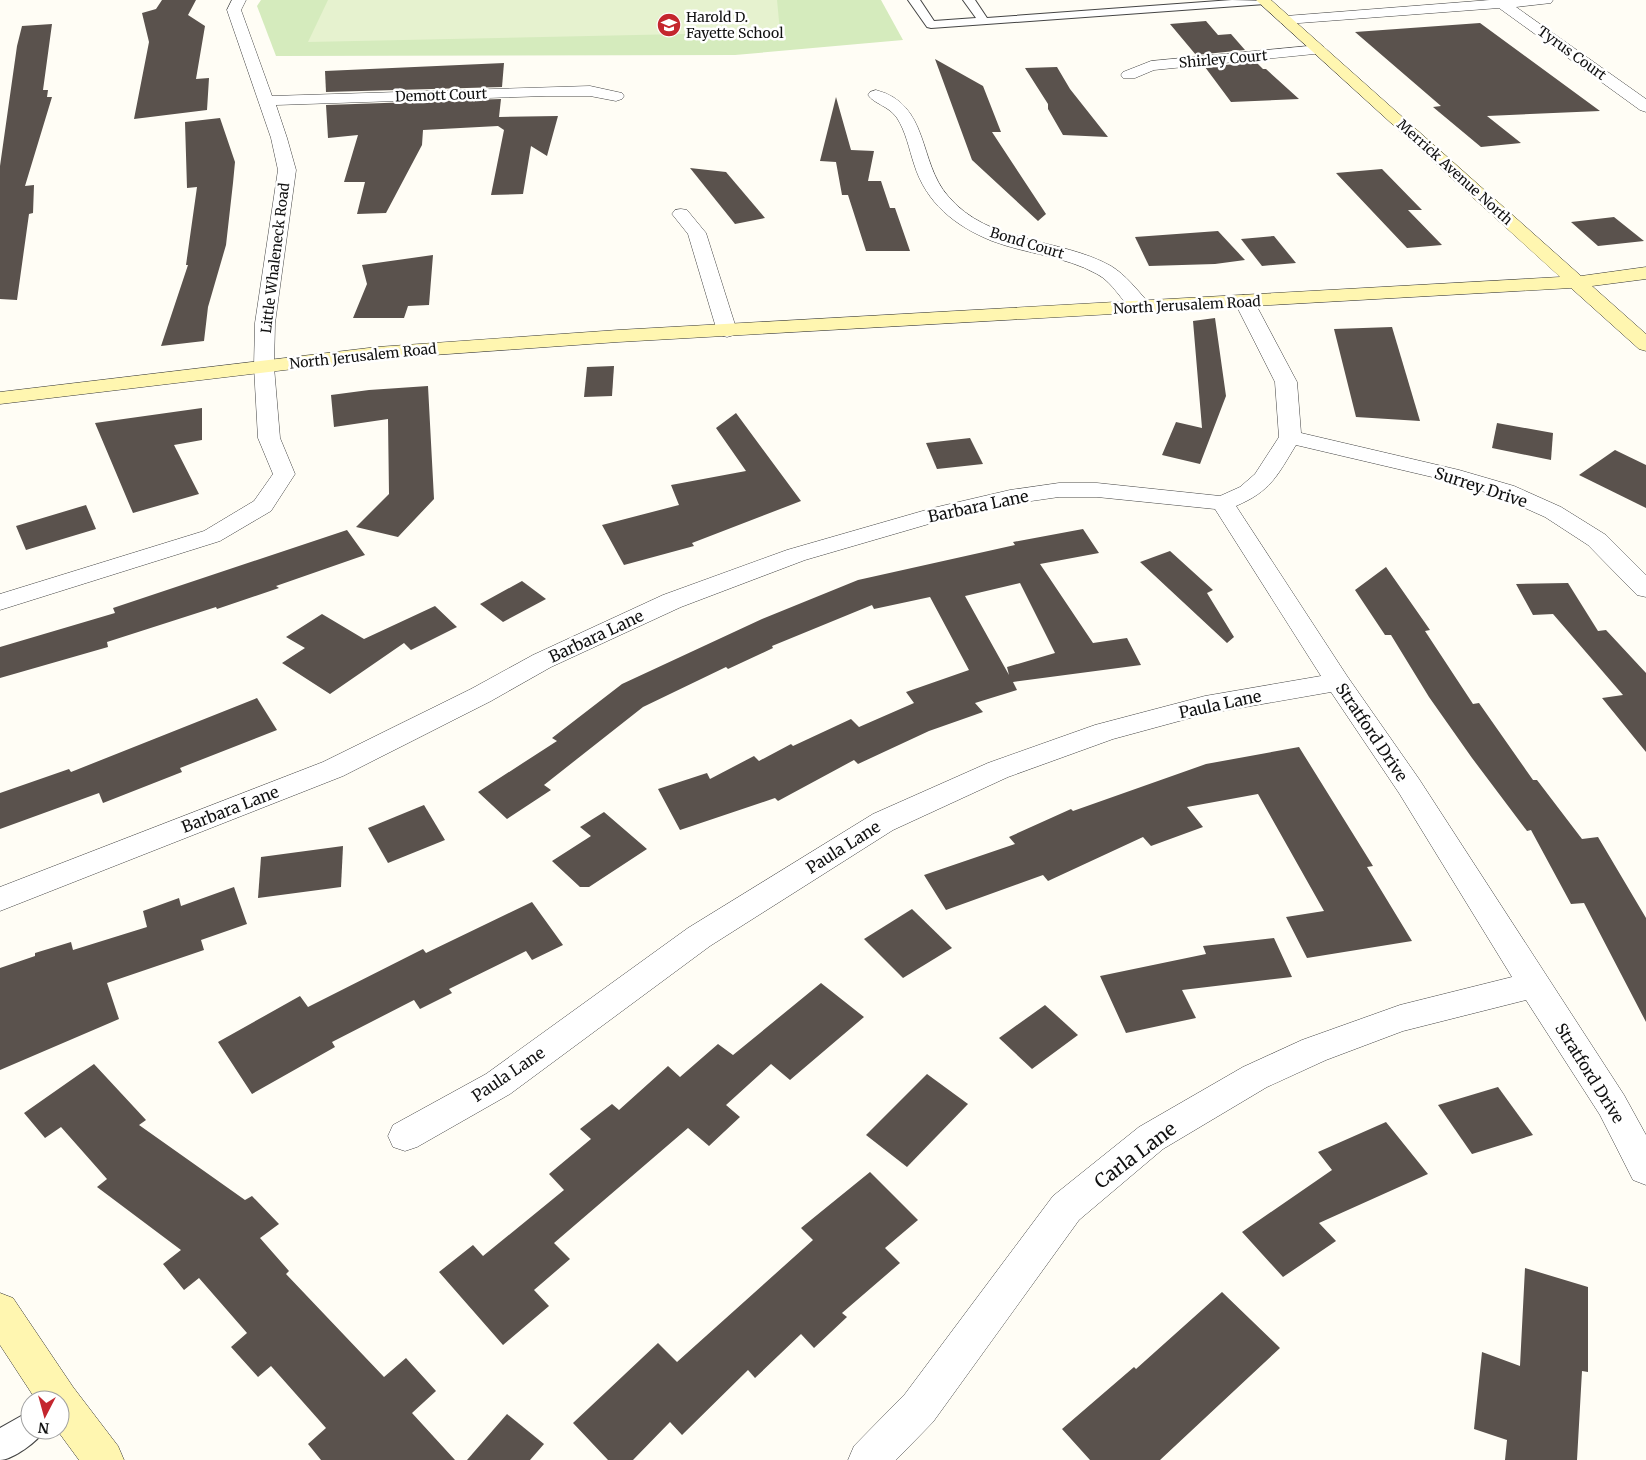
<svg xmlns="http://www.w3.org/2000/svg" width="1646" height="1460" viewBox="0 0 1646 1460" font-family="Merriweather,serif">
<rect width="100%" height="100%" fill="#fffdf5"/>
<polygon fill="#d5ebbd" points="261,0 881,0 903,40 735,55 276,56 257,6"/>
<polygon fill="#e6f2cf" points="328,0 777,0 780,32 308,42"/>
<g fill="#5a524d" fill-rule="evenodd">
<polygon points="162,0 196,0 188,15 205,26 196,79 209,78 207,110 134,119 149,42 142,13 156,9"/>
<polygon points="1206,21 1218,35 1231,34 1245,50 1196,55 1170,24"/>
<polygon points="1480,23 1600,111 1487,116 1521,143 1481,147 1433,107 1441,106 1355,32"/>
<polygon points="52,24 43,90 48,90 47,97 52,97 25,186 34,185 33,213 29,214 17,300 0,299 0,166 17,46 22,26"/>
<polygon points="935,59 983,86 1001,132 992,132 1046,214 1038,221 972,160"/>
<polygon points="1256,62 1263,69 1266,69 1299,99 1231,102 1205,67"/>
<polygon points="504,63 502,87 326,92 325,71"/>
<polygon points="1057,67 1070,89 1108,137 1063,135 1048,109 1048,104 1025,68"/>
<polygon points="836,97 851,150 874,151 868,181 881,181 890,208 895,208 910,251 866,251 848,195 842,195 836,162 820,161"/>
<polygon points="501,99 499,117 558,116 547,156 531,146 523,194 491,195 504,130 498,126 423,130 422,145 386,213 357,214 365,182 344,182 358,135 328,138 326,105"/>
<polygon points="220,118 235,162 233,183 226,245 208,307 204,341 161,346 188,265 186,265 197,187 187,188 185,122"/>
<polygon points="690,168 726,172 765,218 735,224"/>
<polygon points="1382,169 1422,210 1408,210 1442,245 1407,248 1336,173"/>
<polygon points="1614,217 1644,241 1598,246 1571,222"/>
<polygon points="1218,231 1245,260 1215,264 1149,266 1135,237"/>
<polygon points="1274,236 1296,263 1262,266 1241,239"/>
<polygon points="433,255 429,305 408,306 404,318 353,318 367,284 362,265"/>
<polygon points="1215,318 1226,396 1200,464 1162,455 1176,422 1202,428 1193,321"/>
<polygon points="1392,327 1420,421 1356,417 1334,329"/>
<polygon points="614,366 612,396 584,397 587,367"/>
<polygon points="428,386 434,499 398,537 356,527 389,494 388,419 334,427 331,395 369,390"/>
<polygon points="202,408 202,440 174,445 199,494 133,513 95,423"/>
<polygon points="736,413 801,501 692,543 694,546 624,565 602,525 679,505 671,485 746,471 716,428"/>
<polygon points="1497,423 1553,433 1551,460 1492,448"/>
<polygon points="970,438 983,464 937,469 926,443"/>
<polygon points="1615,450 1646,465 1646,508 1579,475"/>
<polygon points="86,505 96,529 26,550 16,526"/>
<path d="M 1083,529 L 1099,553 L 1040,564 L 1093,643 L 1127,638 L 1141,665 L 1013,682 L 1017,690 L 975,703 L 983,712 L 929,731 L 858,764 L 854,760 L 778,801 L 775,798 L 680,830 L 658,789 L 707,773 L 710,779 L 754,756 L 759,761 L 791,744 L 793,746 L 851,719 L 859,727 L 914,703 L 906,692 L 969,670 L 930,597 L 874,609 L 872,605 L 772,646 L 773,648 L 728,669 L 726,667 L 643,707 L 544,785 L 551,790 L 507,819 L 478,792 L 557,741 L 552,738 L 622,684 L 762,619 L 858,580 L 1015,545 L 1013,542 ZM 1020,583 L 1055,653 L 1007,667 L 1009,675 L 965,596 Z"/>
<polygon points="347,530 365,555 276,586 279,588 217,609 216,607 107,642 108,647 0,678 0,647 115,613 113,608"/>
<polygon points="1170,551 1213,590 1207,593 1234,637 1227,643 1140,562"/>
<polygon points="1386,567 1430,630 1425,631 1473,704 1479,703 1533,780 1537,780 1582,839 1598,837 1646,918 1646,1022 1584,903 1571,904 1531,830 1527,831 1472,758 1429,697 1391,635 1385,635 1355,590"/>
<polygon points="522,581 546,599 503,622 480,604"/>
<polygon points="1568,583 1598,631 1606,630 1646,673 1646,752 1602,698 1623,695 1553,614 1533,615 1516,584"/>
<polygon points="435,606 457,627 411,650 404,643 330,694 282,663 305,648 286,637 322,614 364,639"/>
<polygon points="257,698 277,730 180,768 182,772 103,803 99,793 0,829 0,793 69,769 71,772"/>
<polygon points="1299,747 1373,866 1367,867 1412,941 1307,958 1286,917 1324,911 1258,794 1187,807 1203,827 1151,846 1143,837 1048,881 1043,875 946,910 924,875 1015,844 1009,837 1071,809 1073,811 1206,764"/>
<polygon points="424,805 445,840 388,863 368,828"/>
<polygon points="604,812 647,849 589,887 580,887 552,861 591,836 580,827"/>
<polygon points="343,846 341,887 258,898 261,857"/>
<polygon points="234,887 247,924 201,940 204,950 107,983 119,1019 0,1070 0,968 35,956 35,953 71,942 73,950 147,927 143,911 179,898 181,906"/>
<polygon points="532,902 563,945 532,960 526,951 449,989 452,993 420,1009 414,1000 332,1042 335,1047 252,1094 218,1042 300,996 308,1007 423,949 426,953"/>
<polygon points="912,909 952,948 903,978 864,939"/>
<polygon points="1274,938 1292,977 1182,990 1196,1018 1126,1033 1100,976 1206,954 1203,946"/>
<polygon points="821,983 864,1017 790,1080 771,1064 726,1105 740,1117 709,1146 688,1128 554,1243 570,1259 534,1290 549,1306 503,1345 439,1272 473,1245 483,1256 564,1190 549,1174 591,1139 580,1129 612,1104 619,1110 668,1066 680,1077 718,1044 733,1055"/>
<polygon points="1045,1005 1078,1035 1032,1069 999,1038"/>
<polygon points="94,1064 146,1120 139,1125 245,1200 252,1196 279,1224 260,1238 289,1271 286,1274 384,1377 406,1358 436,1391 412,1413 455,1460 321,1460 308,1444 326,1428 271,1366 258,1377 231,1347 247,1333 199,1278 184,1290 163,1264 181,1250 97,1187 107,1179 61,1127 45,1138 24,1113"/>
<polygon points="927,1074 968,1104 907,1167 866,1135"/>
<polygon points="1498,1087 1533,1135 1472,1154 1438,1105"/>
<polygon points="1386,1122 1428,1174 1319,1223 1336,1241 1283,1277 1242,1232 1332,1170 1318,1152"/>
<polygon points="870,1172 918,1220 885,1248 900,1263 842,1313 847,1317 814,1348 801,1334 755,1378 748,1370 682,1435 670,1422 633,1460 608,1460 573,1423 658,1343 677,1362 813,1240 801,1228"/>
<polygon points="1525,1268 1588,1287 1588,1372 1582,1371 1577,1460 1505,1460 1507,1440 1474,1429 1482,1352 1520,1366"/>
<polygon points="1222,1292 1280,1348 1160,1460 1090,1460 1062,1429 1134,1367 1136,1369"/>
<polygon points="507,1414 544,1444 530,1460 467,1460"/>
</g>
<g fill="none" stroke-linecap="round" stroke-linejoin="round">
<g stroke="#444" stroke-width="2">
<g id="service">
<polygon points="908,0 920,0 934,21 976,18 963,0 975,0 987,18 1232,0 1271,1 1265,4 931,28 927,27"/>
<path d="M 30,1411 L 30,1430 L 44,1430 C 39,1441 12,1460 0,1460 L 0,1428 Z"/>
</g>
</g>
<g stroke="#444" stroke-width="1">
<g id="minor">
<polygon points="232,0 246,0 241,10 272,96 590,86 622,93 624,96 622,99 616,101 590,96 546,96 276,105 287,138 296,170 275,323 274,367 280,438 295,474 271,511 220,541 0,610 0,594 204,531 254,501 273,474 258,438 254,367 255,323 278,170 271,138 227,10"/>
<polygon points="1490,0 1553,0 1551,3 1516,7 1646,99 1646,112 1640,110 1499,8 1286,24 1281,23 1279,20 1281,17 1286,16"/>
<polygon points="1319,45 1324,47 1327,50 1324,53 1154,70 1135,78 1123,78 1121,75 1123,72 1151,61"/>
<path d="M 876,90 C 930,104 918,162 948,196 C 989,245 1059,237 1111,266 C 1126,275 1137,290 1149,303 L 1152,307 L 1149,311 C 1144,312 1139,314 1135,311 C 1121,302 1114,283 1097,274 C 1065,256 1026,254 992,241 C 955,226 926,203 914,164 C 909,149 906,132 897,118 C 889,106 874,104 868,95 L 870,92 Z"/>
<polygon points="681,209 687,210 706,233 737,331 734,335 727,337 720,335 717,331 688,234 672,214 675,210"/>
<path d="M 1244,295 L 1251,297 L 1254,301 L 1297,382 L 1301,433 L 1459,470 L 1514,486 L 1561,507 L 1606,535 L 1646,575 L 1646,597 L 1637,595 L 1588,545 L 1545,517 L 1498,496 L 1445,480 L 1296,445 C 1277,476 1271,491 1236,506 L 1347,676 L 1419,779 L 1624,1095 L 1646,1135 L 1646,1185 L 1633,1180 L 1600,1115 L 1526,1000 L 1403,1031 L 1326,1060 L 1267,1087 L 1163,1149 L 1079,1220 L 933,1422 L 896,1460 L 848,1460 L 854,1446 L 905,1394 L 1053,1196 L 1139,1127 L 1243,1067 L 1302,1040 L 1400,1005 L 1512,977 L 1399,793 L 1331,692 L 1205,714 L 1113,739 L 1008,777 L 893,830 L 710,946 L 510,1094 L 417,1147 L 405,1151 L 393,1147 L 388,1136 L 393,1125 L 486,1074 L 688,928 L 873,814 L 988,763 L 1095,725 L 1205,696 L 1321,676 L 1215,509 L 1097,497 L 1059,497 L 1010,504 L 939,521 L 805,560 L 681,607 L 551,667 L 491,701 L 343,776 L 0,911 L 0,887 L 323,762 L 471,689 L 533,655 L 663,595 L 787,550 L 933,508 L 1010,490 L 1059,483 L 1097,483 L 1220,496 L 1240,487 L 1255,474 L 1279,437 L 1275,382 L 1234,301 L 1237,297 Z"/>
</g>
</g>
<g stroke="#333" stroke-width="1">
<g id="secondary">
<polygon points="1256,0 1271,0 1581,276 1646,267 1646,279 1592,286 1646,334 1646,351 1639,349 1571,288 618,342 377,359 0,404 0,392 377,347 618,330 1560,277"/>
<polygon points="0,1293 13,1298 73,1387 118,1446 124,1460 79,1460 57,1430 60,1430 60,1400 36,1400 0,1345"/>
</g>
</g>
<use href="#service" fill="#fff" fill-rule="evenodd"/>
<use href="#minor" fill="#fff" fill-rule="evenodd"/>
<use href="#secondary" fill="#fff6b0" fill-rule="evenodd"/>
</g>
<defs>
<g id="school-disc" transform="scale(1.25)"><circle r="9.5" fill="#c4262e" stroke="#fff"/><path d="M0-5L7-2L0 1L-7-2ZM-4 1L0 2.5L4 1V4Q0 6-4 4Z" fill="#fff"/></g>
</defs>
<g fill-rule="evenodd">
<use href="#school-disc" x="669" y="25"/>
</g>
<g text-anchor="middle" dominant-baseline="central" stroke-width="5" stroke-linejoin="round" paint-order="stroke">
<g font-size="14" fill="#111" stroke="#fff" text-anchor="start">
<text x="686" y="17">Harold D.<tspan x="686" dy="16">Fayette School</tspan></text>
</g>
<g font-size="14" fill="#111" stroke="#fff">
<text transform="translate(1572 53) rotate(36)">Tyrus Court</text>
<text transform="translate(1223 59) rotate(-5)">Shirley Court</text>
<text transform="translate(441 95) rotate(-2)">Demott Court</text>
<text transform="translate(1455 172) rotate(42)">Merrick Avenue North</text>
<text transform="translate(1027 243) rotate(17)">Bond Court</text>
<text transform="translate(275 258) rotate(-83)">Little Whaleneck Road</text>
<text transform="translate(1187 305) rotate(-3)">North Jerusalem Road</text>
<text transform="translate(363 356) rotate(-6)">North Jerusalem Road</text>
</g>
<g font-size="16" fill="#111" stroke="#fff">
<text transform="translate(1481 487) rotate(18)">Surrey Drive</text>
<text transform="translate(978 506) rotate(-12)">Barbara Lane</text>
<text transform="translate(596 636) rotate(-25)">Barbara Lane</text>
<text transform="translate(1220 704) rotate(-12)">Paula Lane</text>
<text transform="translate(1372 732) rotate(56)">Stratford Drive</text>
<text transform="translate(230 809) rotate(-21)">Barbara Lane</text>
<text transform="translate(843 847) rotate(-32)">Paula Lane</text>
<text transform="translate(1590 1073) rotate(58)">Stratford Drive</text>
<text transform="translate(508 1074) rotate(-34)">Paula Lane</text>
</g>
<g font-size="19" fill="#111" stroke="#fff">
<text transform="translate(1135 1155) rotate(-37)">Carla Lane</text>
</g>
</g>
<g transform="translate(45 1415) rotate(186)"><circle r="24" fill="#ffffff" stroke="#a0a0a0"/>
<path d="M0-4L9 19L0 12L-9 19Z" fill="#c4262e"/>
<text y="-8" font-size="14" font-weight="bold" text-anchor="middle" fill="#111111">N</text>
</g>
</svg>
